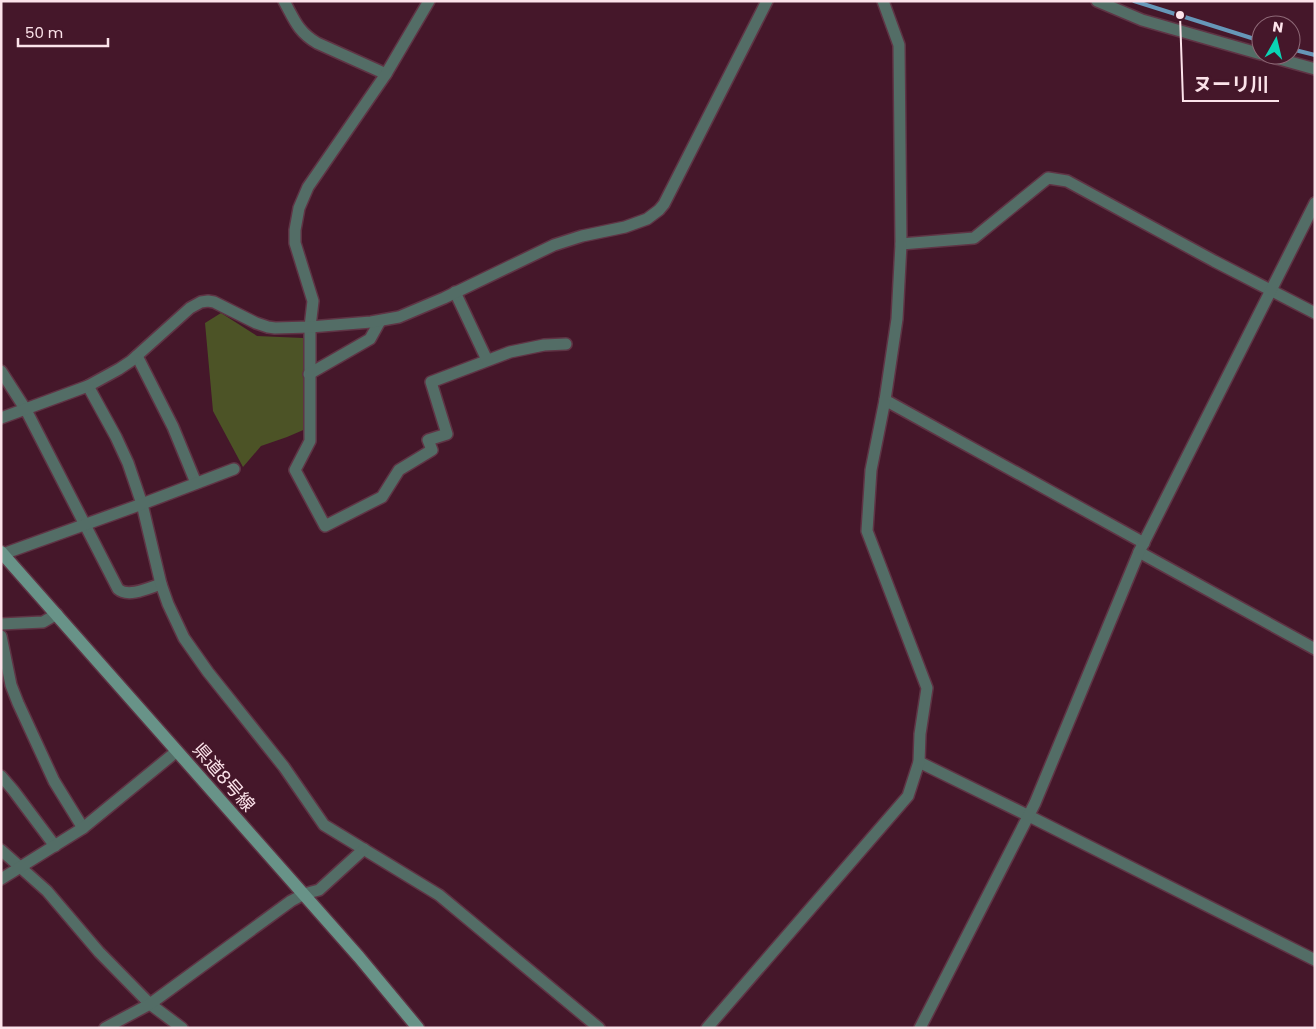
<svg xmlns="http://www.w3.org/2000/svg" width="1316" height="1029" viewBox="0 0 1316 1029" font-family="Poppins,'Noto Sans JP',sans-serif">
<rect width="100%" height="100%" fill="#45172a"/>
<polygon fill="#4c5326" points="221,313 257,336 303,338 308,428 287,437 261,446 243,467 213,411 205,323"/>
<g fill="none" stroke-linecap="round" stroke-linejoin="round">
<g stroke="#6697b8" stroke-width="4">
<polyline points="1134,1 1261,41"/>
<polyline points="1291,49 1315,55"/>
</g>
<g stroke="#5f3445" stroke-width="14">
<g id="street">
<path d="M 284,1 C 294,19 298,32 317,43 L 386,74"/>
<polyline points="429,1 386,74 308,187 299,208 295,230 295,243 313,301 310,327 310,441 295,470 325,526 382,497 399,470 432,450 428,440 447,434 431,382 510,352 544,345 566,344"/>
<polyline points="1097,1 1142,20 1261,54"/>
<polyline points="1265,55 1315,69"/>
<polyline points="901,244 974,238 1048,178 1067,181 1214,261 1315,313"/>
<polyline points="455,292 487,360"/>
<polyline points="137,356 173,427 196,483"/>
<path d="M 1,371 L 26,410 L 118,589 C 128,598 149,588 161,584"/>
<polyline points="309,374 370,339 380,321"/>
<polyline points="88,386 116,437 128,463 142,504 161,584 168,604 184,638 208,672 284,767 324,825 439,895 599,1028"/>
<polyline points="885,400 1144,543"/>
<polyline points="1,418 88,386 119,369 131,361 190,308 201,302 208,301 214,302 256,323 268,327 275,328 310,327 371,322 399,317 444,298 554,245 582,236 625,227 647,219 659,210 664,204 767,1"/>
<polyline points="1139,552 1315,649"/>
<polyline points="3,554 142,504 234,469"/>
<polyline points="1,624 43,622 57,614"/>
<polyline points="1,636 11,685 18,703 54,781 83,828"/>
<polyline points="919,762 1029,816 1315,960"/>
<polyline points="1,776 13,790 55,846"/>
<polyline points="1,850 47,891 99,952 150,1004 182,1028"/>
<polyline points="1,879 83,828 177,751"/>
<polyline points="105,1028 150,1004 291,901 304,894 319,890 364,849"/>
<polyline points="707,1028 908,796 919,762 920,734 927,688 867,531 871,470 885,400 897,319 901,244 899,45 883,1"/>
<polyline points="920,1028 1035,803 1139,552 1315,203"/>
</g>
</g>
<g stroke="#5f3445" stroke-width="15">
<polyline id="secondary" points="1,552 359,957 418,1028"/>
</g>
<use href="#street" stroke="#536d66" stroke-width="11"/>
<use href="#secondary" stroke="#689388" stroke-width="12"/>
</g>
<g text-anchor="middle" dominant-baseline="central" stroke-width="5" stroke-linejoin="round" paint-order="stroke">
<g font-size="18" fill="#fce3ea" stroke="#45172a">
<text transform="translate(224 777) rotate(49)">県道8号線</text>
</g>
</g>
<path fill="none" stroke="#fce3ea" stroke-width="2" d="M1180 15L1183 101H1279"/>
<circle fill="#fce3ea" stroke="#45172a" stroke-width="2" cx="1180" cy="15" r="5"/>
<g font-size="19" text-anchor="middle" font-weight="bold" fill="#fce3ea" stroke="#45172a" stroke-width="5" stroke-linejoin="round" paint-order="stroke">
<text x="1231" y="91">ヌーリ川</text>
</g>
<rect width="1316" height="1029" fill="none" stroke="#fce3ea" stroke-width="5"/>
<g transform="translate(1276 40) rotate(8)"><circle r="24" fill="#45172a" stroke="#8e6977"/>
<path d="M0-4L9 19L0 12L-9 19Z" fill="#0ad5b5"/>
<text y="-8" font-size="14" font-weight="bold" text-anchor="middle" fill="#fce3ea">N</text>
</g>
<path d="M18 38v8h90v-8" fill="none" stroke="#fce3ea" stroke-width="2.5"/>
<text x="25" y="38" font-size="15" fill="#fce3ea" stroke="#45172a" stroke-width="4" paint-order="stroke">50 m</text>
</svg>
